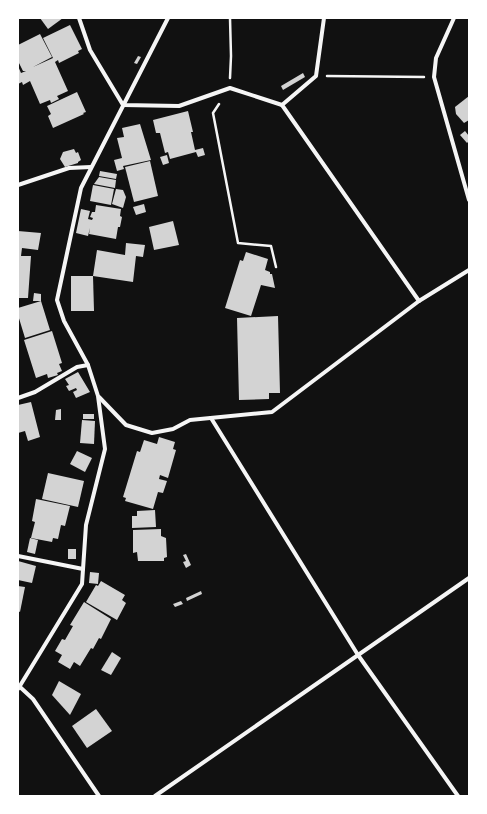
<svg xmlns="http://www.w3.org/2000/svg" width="487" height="814" viewBox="0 0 487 814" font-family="Commissioner,sans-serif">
<rect width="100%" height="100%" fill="#111"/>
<g fill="#d3d3d3">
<polygon points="40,18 63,18 48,29"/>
<polygon points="70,25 82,49 78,51 79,53 59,63 58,60 55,62 68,91 57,96 59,99 51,103 50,100 40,104 30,81 23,85 22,82 18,84 18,66 21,73 26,71 23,71 18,61 18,45 40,34 52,57 33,67 53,58 43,38"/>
<polygon points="138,56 141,57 137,64 134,63"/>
<polygon points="303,73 305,77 283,90 281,86"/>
<polygon points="77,92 86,112 83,113 84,114 53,128 48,116 51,114 47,106"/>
<polygon points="469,96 469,120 464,123 456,114 455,107"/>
<polygon points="188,111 193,132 191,132 195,150 203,148 205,155 198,157 196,152 170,159 168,152 165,153 160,133 156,133 153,120"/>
<polygon points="140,124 151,160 123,166 124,169 117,171 114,160 122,158 117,138 124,137 122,128"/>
<polygon points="465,131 469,136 469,141 467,143 460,135"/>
<polygon points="74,149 76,153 78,152 81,160 78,162 78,163 65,167 60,159 63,152"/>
<polygon points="167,155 169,163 163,165 160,157"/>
<polygon points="150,161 158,196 134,202 125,167"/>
<polygon points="100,171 117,174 116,179 99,176"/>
<polygon points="99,177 116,180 115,188 94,184"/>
<polygon points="93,185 114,189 111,205 90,201"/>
<polygon points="116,189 123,190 126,197 123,208 112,204"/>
<polygon points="144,204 146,212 136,215 133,207"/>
<polygon points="96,205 121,209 120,216 122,217 120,227 118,227 116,239 89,234 90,228 88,236 76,233 81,209 90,211 88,219 92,220 93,218 90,217 92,212 95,212"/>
<polygon points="173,221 179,245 154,250 149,227"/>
<polygon points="18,231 41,233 38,250 22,248 21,256 31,256 28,298 18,298"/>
<polygon points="126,243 145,245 143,257 136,256 133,282 93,276 97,250 125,255"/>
<polygon points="246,252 268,259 265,270 270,272 270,274 272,274 275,288 261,285 251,316 225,308 240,260 243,261"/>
<polygon points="71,276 93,276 94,311 71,311"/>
<polygon points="34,293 41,294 41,301 50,330 25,338 18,315 18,308 41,301 33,301"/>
<polygon points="278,316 280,393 269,393 269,399 239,400 237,318"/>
<polygon points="52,331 62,363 59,364 62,371 57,373 58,375 48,378 47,374 36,378 24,340"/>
<polygon points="78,372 90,392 76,398 73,392 77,390 76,388 69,391 66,386 69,385 65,379"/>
<polygon points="31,402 40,437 28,441 25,431 18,433 18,405"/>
<polygon points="61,409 61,420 55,420 56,410"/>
<rect x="83" y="414" width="11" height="5"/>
<polygon points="82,420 95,421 94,444 80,443"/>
<polygon points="159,437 175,442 173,449 176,450 168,478 160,475 159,479 167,481 163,493 158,492 153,509 125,501 126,498 123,497 137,451 140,452 144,440 157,444"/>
<polygon points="77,451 92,458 85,472 70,464"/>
<polygon points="48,473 84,481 78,507 42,499"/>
<polygon points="36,499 70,506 65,526 61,525 58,539 53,538 52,542 31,538 35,522 32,521"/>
<polygon points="155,510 156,527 132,528 132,516 137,516 137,511"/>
<polygon points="161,529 161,536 166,538 167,557 164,558 164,561 138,561 137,552 133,553 133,530"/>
<polygon points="30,538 38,540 35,554 27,552"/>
<rect x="68" y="549" width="8" height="10"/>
<polygon points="186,554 191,565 186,568 183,562 186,561 183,555"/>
<polygon points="18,561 36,566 32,583 18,580"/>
<polygon points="90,572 99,573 98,584 89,583"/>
<polygon points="101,581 125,595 122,600 126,603 117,620 86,602 96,585 98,586"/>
<polygon points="18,586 25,587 20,612 18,611"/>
<polygon points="201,591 202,594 187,601 186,598"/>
<polygon points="181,601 183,604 175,607 173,604"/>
<polygon points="84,602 111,619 101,639 99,638 93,649 91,648 80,666 74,662 70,669 58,662 62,655 55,651 62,639 65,640 73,626 70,625"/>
<polygon points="112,652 121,658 111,675 101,670"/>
<polygon points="59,681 81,694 70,715 52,695"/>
<polygon points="96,709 112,731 87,748 72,726"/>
</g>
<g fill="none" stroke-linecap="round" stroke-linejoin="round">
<g stroke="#f5f5f5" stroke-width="2.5">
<polyline points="230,18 231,56 230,78"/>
<polyline points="327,76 424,77"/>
<polyline points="219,104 213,113 238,243 271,246 276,267"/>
</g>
<g stroke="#f5f5f5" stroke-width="4">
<polyline points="79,18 90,50 123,105 179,106 230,88 282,105"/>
<polyline points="324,18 316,76 282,105 419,301"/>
<polyline points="454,18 436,58 434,77 469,200"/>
<polyline points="18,185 69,168 91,167"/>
<polyline points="99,397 126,425 152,433 173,429 190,420 272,412 419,301 469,270"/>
<polyline points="18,398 35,392 77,367 88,365"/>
<polyline points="211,418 358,655 458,796"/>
<polyline points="18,556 83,569"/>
<polyline points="20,687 33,699 99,796"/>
<polyline points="18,689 82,584 86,525 105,449 98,396 88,365 64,321 57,300 81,188 168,18"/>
<polyline points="155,796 469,578"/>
</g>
</g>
<rect width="487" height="814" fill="none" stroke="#ffffff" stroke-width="38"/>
</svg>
